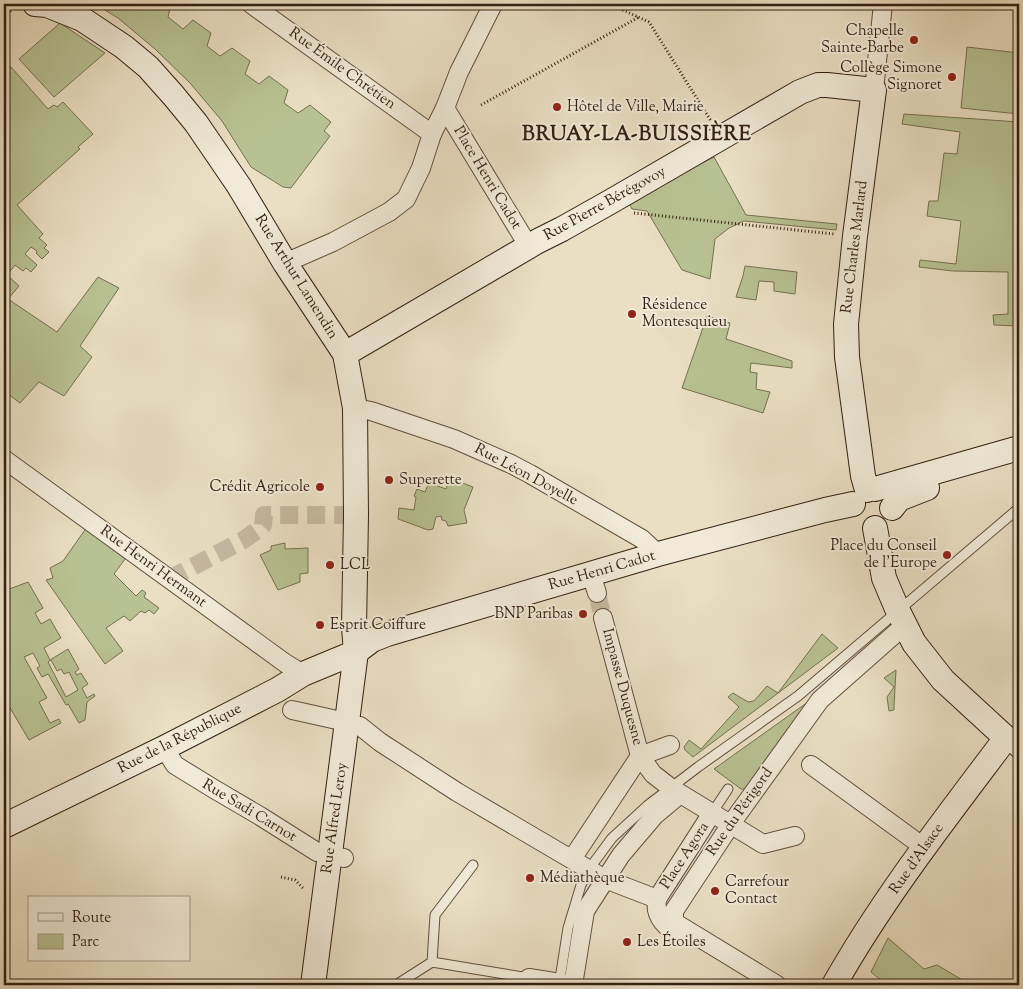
<svg xmlns="http://www.w3.org/2000/svg" width="1023" height="989" viewBox="0 0 1023 989" font-family="'Sorts Mill Goudy',serif">
<rect width="100%" height="100%" fill="#eadfc3"/>
<filter id="stains"><feTurbulence type="fractalNoise" baseFrequency=".004" numOctaves="4"/><feColorMatrix values="0 0 0 0 .2 0 0 0 0 .09 0 0 0 0 .02 0 0 0 .5 -.17"/></filter>
<radialGradient id="worn" r=".72"><stop offset=".6" stop-color="#630" stop-opacity="0"/><stop offset="1" stop-color="#630" stop-opacity=".3"/></radialGradient>
<g fill="#b8c193" stroke="#767052" fill-rule="evenodd">
<polygon points="95,4 171,4 168,17 183,29 193,20 211,33 207,46 220,56 232,48 250,61 245,74 259,84 269,76 288,90 284,103 298,113 310,105 331,122 324,131 330,136 291,188 283,187 251,167 222,121 190,83 155,49 118,18"/>
<polygon points="60,23 105,53 54,97 19,59"/>
<polygon points="967,47 1019,53 1019,114 961,108"/>
<polygon points="11,67 48,109 54,105 57,107 63,102 93,134 78,147 80,149 17,205 43,234 39,238 47,245 44,248 49,252 42,259 36,253 37,251 31,247 25,254 37,265 31,272 26,268 23,271 15,265 7,275 19,286 8,299 57,332 98,277 119,288 80,346 92,357 64,396 39,382 20,403 4,391 4,73"/>
<polygon points="904,114 1019,122 1019,326 994,325 993,315 1008,314 1008,272 953,271 919,267 920,260 956,264 961,221 927,216 929,201 938,201 944,153 957,154 960,132 902,124"/>
<polygon points="714,157 746,215 837,224 836,230 744,221 729,228 715,239 710,279 682,270 647,211 632,209 627,200"/>
<polygon points="745,266 797,272 795,294 774,291 774,282 759,281 756,300 736,297 743,276"/>
<polygon points="707,316 730,323 726,339 792,361 792,368 751,363 750,372 757,373 756,389 770,392 763,413 682,388"/>
<polygon points="450,478 473,487 464,510 467,523 448,526 446,521 442,520 441,516 436,517 433,529 428,530 398,519 399,508 414,510 416,497 414,496 417,489 425,492 429,483 446,489"/>
<polygon points="87,527 128,555 114,574 136,596 142,590 146,593 144,597 159,608 154,614 149,610 145,613 141,611 130,621 124,616 106,628 123,651 105,664 46,580 53,578 50,568 63,561"/>
<polygon points="285,543 285,549 308,548 308,573 300,574 300,582 278,590 260,555 271,550 271,546"/>
<path d="M 28,582 L 43,608 L 35,613 L 41,624 L 50,619 L 61,638 L 44,648 L 50,660 L 68,649 L 79,669 L 75,672 L 77,675 L 81,673 L 88,684 L 82,688 L 87,698 L 94,694 L 95,696 L 87,702 L 85,720 L 79,723 L 68,704 L 66,705 L 48,674 L 42,677 L 37,668 L 40,666 L 33,653 L 24,657 L 47,698 L 39,702 L 50,723 L 59,719 L 61,723 L 29,740 L 6,701 L 4,702 L 4,591 ZM 51,660 L 57,671 L 61,669 L 64,674 L 69,672 L 78,690 L 66,697 L 48,662 Z"/>
<polygon points="822,634 838,648 693,757 685,750 684,747 689,740 701,749 739,707 728,697 733,693 748,702 754,701 767,686 778,693"/>
<polygon points="896,670 894,706 894,710 889,711 887,697 894,687 884,678"/>
<polygon points="815,697 746,789 741,789 714,769"/>
<polygon points="888,938 924,969 937,965 971,985 887,985 871,972"/>
</g>
<g fill="none" stroke-linecap="round" stroke-linejoin="round">
<g stroke="#c5b9a0" stroke-width="18" stroke-dasharray="18 9" stroke-linecap="butt">
<polyline points="169,579 242,541 259,529 263,525 264,515 356,515"/>
<polyline points="597,593 603,618"/>
</g>
<g stroke="#614f3e" stroke-width="11">
<g id="lane">
<polyline points="712,813 728,789"/>
<polyline points="432,962 435,915 473,865"/>
<polyline points="399,985 399,983 432,962 529,978"/>
<polyline points="559,985 568,928 581,885 589,869 612,838 648,805 698,767 798,696 1019,508"/>
</g>
</g>
<g stroke="#614f3e" stroke-width="20">
<g id="street">
<polyline points="251,4 432,134"/>
<polyline points="874,90 883,4"/>
<polyline points="445,108 529,247"/>
<polyline points="285,263 333,242 389,212 406,199 421,168 432,134 445,108 459,72 493,4"/>
<polyline points="355,408 371,411 454,439 511,464 530,474 642,539 658,554"/>
<polyline points="4,459 285,663 303,674"/>
<polyline points="591,574 597,593"/>
<polyline points="603,618 640,756 653,774 671,788 763,844 795,836"/>
<polyline points="292,710 337,720"/>
<polyline points="360,726 380,742 457,792 605,879 657,899"/>
<polyline points="1006,738 1019,749"/>
<polyline points="164,748 175,765 214,789 260,816 317,852 344,858"/>
<polyline points="811,765 925,848"/>
<polyline points="572,859 640,756 670,745"/>
<path d="M 679,935 C 665,927 654,916 657,899 L 712,813"/>
<polyline points="528,985 529,978 573,985"/>
<polyline points="573,985 585,911 621,855 655,815 680,794"/>
<polyline points="777,985 677,924 674,921 674,911 733,821 820,700 905,625"/>
</g>
</g>
<g stroke="#331f12" stroke-width="26">
<g id="secondary">
<polyline points="35,4 47,5 82,19 124,47 148,67 173,95 196,123 239,186 285,263 345,354 355,408 356,515 354,628 356,652 313,985"/>
<polyline points="345,354 538,241 562,229 610,202 800,92 818,85 827,85 874,90 855,236 846,324 847,357 863,476 867,490"/>
<polyline points="875,489 1019,448"/>
<polyline points="892,508 899,499 927,488"/>
<polyline points="4,826 164,748 277,690 303,674 356,652 372,640 387,634 658,554 825,510 853,504"/>
<path d="M 834,985 C 883,898 946,818 1006,738 L 943,680 L 914,643 L 898,611 L 884,578 L 875,528"/>
</g>
</g>
<g stroke="#331f12" stroke-width="3" stroke-dasharray="1 2.5" stroke-linecap="butt">
<polyline points="10,4 10,12"/>
<polyline points="610,4 649,22 711,121"/>
<polyline points="481,105 639,17"/>
<polyline points="634,213 834,234"/>
<polyline points="281,877 295,880 304,889"/>
</g>
<use href="#lane" stroke="#f1ead8" stroke-width="9"/>
<use href="#street" stroke="#f1ead8" stroke-width="18"/>
<use href="#secondary" stroke="#f1ead8" stroke-width="24"/>
</g>
<g fill="#8f2418" stroke="#f1ead8" stroke-width="2">
<circle cx="914" cy="40" r="5"/>
<circle cx="952" cy="77" r="5"/>
<circle cx="557" cy="107" r="5"/>
<circle cx="632" cy="314" r="5"/>
<circle cx="389" cy="480" r="5"/>
<circle cx="320" cy="487" r="5"/>
<circle cx="947" cy="555" r="5"/>
<circle cx="330" cy="565" r="5"/>
<circle cx="583" cy="614" r="5"/>
<circle cx="320" cy="625" r="5"/>
<circle cx="530" cy="878" r="5"/>
<circle cx="715" cy="891" r="5"/>
<circle cx="627" cy="942" r="5"/>
</g>
<g text-anchor="middle" dominant-baseline="central" stroke-width="4" stroke-linejoin="round" paint-order="stroke">
<g font-size="15" fill="#331f12" stroke="#f1ead8" text-anchor="start">
<text x="904" y="31" text-anchor="end">Chapelle<tspan x="904" dy="17">Sainte-Barbe</tspan></text>
<text x="942" y="68" text-anchor="end">Collège Simone<tspan x="942" dy="17">Signoret</tspan></text>
<text x="567" y="107">Hôtel de Ville, Mairie</text>
<text x="642" y="305">Résidence<tspan x="642" dy="17">Montesquieu</tspan></text>
<text x="399" y="480">Superette</text>
<text x="310" y="487" text-anchor="end">Crédit Agricole</text>
<text x="937" y="546" text-anchor="end">Place du Conseil<tspan x="937" dy="17">de l'Europe</tspan></text>
<text x="340" y="565">LCL</text>
<text x="573" y="614" text-anchor="end">BNP Paribas</text>
<text x="330" y="625">Esprit Coiffure</text>
<text x="540" y="878">Médiathèque</text>
<text x="725" y="882">Carrefour<tspan x="725" dy="17">Contact</tspan></text>
<text x="637" y="942">Les Étoiles</text>
</g>
<g font-size="15" fill="#331f12" stroke="#f1ead8">
<text transform="translate(342 69) rotate(36)">Rue Émile Chrétien</text>
<text transform="translate(487 178) rotate(59)">Place Henri Cadot</text>
<text transform="translate(605 204) rotate(-29)">Rue Pierre Bérégovoy</text>
<text transform="translate(855 247) rotate(-83)">Rue Charles Marlard</text>
<text transform="translate(296 277) rotate(58)">Rue Arthur Lamendin</text>
<text transform="translate(526 475) rotate(28)">Rue Léon Doyelle</text>
<text transform="translate(153 567) rotate(36)">Rue Henri Hermant</text>
<text transform="translate(602 571) rotate(-16)">Rue Henri Cadot</text>
<text transform="translate(622 687) rotate(75)">Impasse Duquesne</text>
<text transform="translate(180 739) rotate(-27)">Rue de la République</text>
<text transform="translate(249 811) rotate(31)">Rue Sadi Carnot</text>
<text transform="translate(740 812) rotate(-55)">Rue du Périgord</text>
<text transform="translate(335 818) rotate(-82)">Rue Alfred Leroy</text>
<text transform="translate(685 856) rotate(-57)">Place Agora</text>
<text transform="translate(917 859) rotate(-55)">Rue d'Alsace</text>
</g>
<g font-size="20" font-weight="bold" letter-spacing="1" fill="#331f12" stroke="#f1ead8">
<text x="637" y="135">BRUAY-LA-BUISSIÈRE</text>
</g>
</g>
<rect width="1023" height="989" fill="none" stroke="#eadfc3" stroke-width="20"/>
<rect x="5" y="5" width="1013" height="979" fill="none" stroke="#331f12" stroke-width="2.5"/>
<rect x="10" y="10" width="1003" height="969" fill="none" stroke="#331f12"/>
<rect x="28" y="896" width="162" height="65" fill="#f1ead8" stroke="#a59989"/>
<rect x="38" y="913" width="25" height="8" fill="#f1ead8" stroke="#a59989"/>
<text x="72" y="922" font-size="15" fill="#331f12">Route</text>
<rect x="38" y="934" width="25" height="15" fill="#b8c193" stroke="#a59989"/>
<text x="72" y="946" font-size="15" fill="#331f12">Parc</text>
<rect width="100%" height="100%" filter="url(#stains)"/>
<rect width="100%" height="100%" fill="url(#worn)"/>
</svg>
